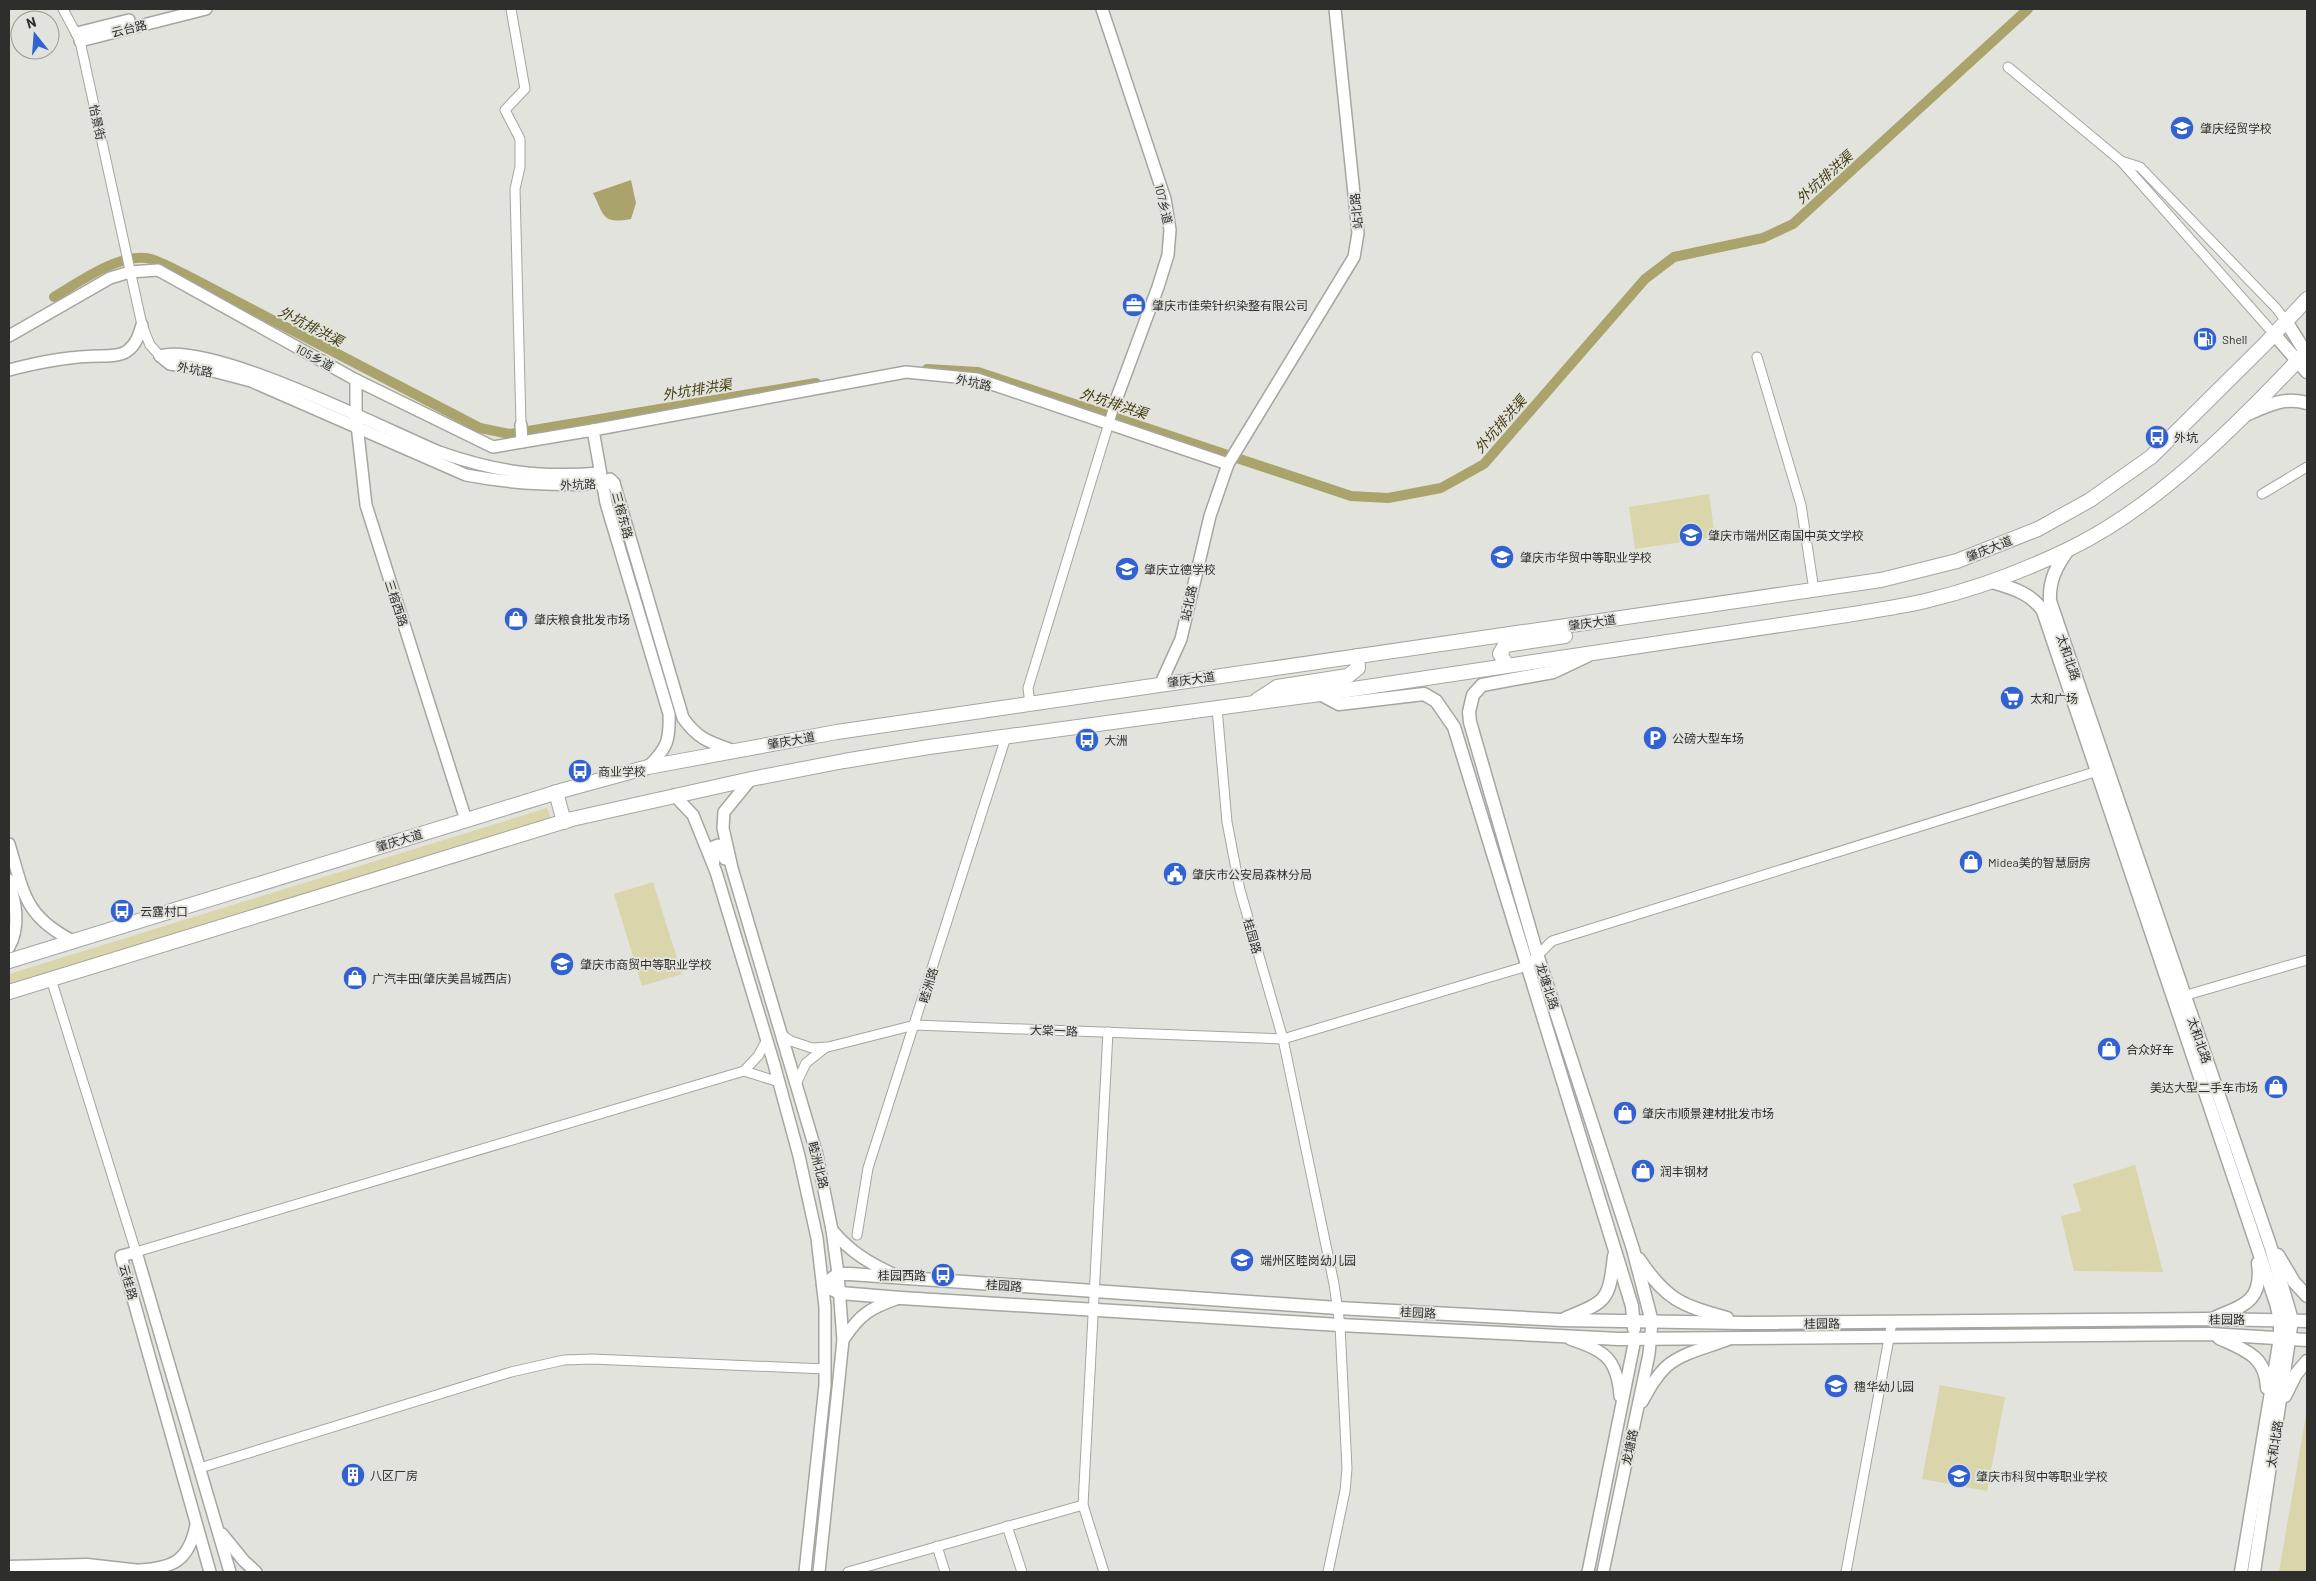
<svg xmlns="http://www.w3.org/2000/svg" width="2316" height="1581" viewBox="0 0 2316 1581" font-family="Barlow,'Noto Sans SC',sans-serif">
<rect width="100%" height="100%" fill="#e3e3de"/>
<g fill="#dad5ab">
<polygon points="1709,494 1715,537 1635,549 1629,507"/>
<polygon points="547,808 552,821 9,987 9,974"/>
<polygon points="653,882 682,974 642,986 614,894"/>
<polygon points="2135,1165 2163,1272 2074,1271 2061,1216 2081,1211 2073,1184"/>
<polygon points="1940,1385 2005,1397 1987,1491 1922,1479"/>
<polygon points="2307,1409 2307,1572 2279,1572"/>
</g>
<path fill="#aaa46c" d="M 631,180 L 636,203 L 631,219 C 602,224 605,217 593,193 Z"/>
<g fill="none" stroke-linecap="round" stroke-linejoin="round">
<g stroke="#aaa46c" stroke-width="10">
<path d="M 54,297 C 79,282 122,251 151,259 C 164,263 177,271 190,277 L 480,428 L 510,434 L 816,383"/>
<polyline points="927,369 978,372 1351,496 1388,498 1441,488 1484,464 1645,279 1674,257 1763,238 1793,224 2028,9"/>
</g>
<g stroke="#a5a5a1" stroke-width="11">
<g id="minor">
<polyline points="63,9 80,41 142,325 150,345 160,356"/>
<polyline points="511,9 525,89 505,110 520,139 520,167 515,189 521,425"/>
<polyline points="2008,67 2121,161 2274,334"/>
<polyline points="2121,161 2140,167 2276,308 2286,321"/>
<polyline points="1757,357 1801,505 1814,590"/>
<polyline points="2262,494 2307,467"/>
<polyline points="1030,704 1028,688 1116,400"/>
<polyline points="1217,708 1227,822 1240,890 1283,1039 1334,1284 1340,1325 1347,1469 1345,1491 1328,1572"/>
<polyline points="51,979 136,1252 744,1071 758,1056 767,1040"/>
<polyline points="2180,997 2307,960"/>
<polyline points="782,1035 791,1041 812,1048 828,1047 915,1025 1283,1039 1527,966 1552,941 2101,770"/>
<polyline points="744,1071 779,1082"/>
<polyline points="797,1082 806,1063 825,1048"/>
<polyline points="857,1235 868,1168 1006,737"/>
<polyline points="200,1468 511,1372 564,1360 592,1359 825,1369"/>
<polyline points="1007,1526 1022,1572"/>
<polyline points="937,1546 945,1572"/>
<polyline points="848,1572 1083,1505"/>
<polyline points="1104,1572 1083,1505 1108,1032"/>
<polyline points="1846,1572 1892,1322"/>
</g>
</g>
<g stroke="#a5a5a1" stroke-width="14">
<g id="tertiary">
<polyline points="1102,9 1165,199 1170,230 1168,255 1158,287 1116,400"/>
<polyline points="77,33 129,20"/>
<polyline points="80,41 206,9"/>
<path d="M 9,336 L 110,278 L 130,272 L 158,270 L 356,380 L 493,447 L 593,430 L 606,503 L 669,714 C 670,741 667,748 648,767"/>
<path d="M 160,356 L 170,364 L 209,370 L 251,381 L 466,475 C 518,485 562,486 614,483"/>
<path d="M 160,356 C 211,341 384,429 439,452 C 496,472 540,478 600,473"/>
<path d="M 9,370 C 39,362 69,356 101,356 C 108,356 121,356 127,351 C 136,345 139,335 142,325"/>
<polyline points="356,380 356,416 366,505 466,820"/>
<polyline points="521,425 522,442"/>
<polyline points="593,430 906,372 977,379 1228,464"/>
<path d="M 610,479 L 614,483 L 683,718 C 698,739 709,742 732,750"/>
<polyline points="1161,683 1181,639 1210,516 1228,464 1354,257 1358,233 1335,9"/>
<polyline points="751,779 724,812 723,828 732,868 817,1155 832,1230 838,1274 843,1340 819,1572"/>
<polyline points="674,795 693,815 716,872 774,1064 799,1156 817,1238 825,1307 825,1385 805,1572"/>
<path d="M 9,844 C 24,893 24,916 73,941"/>
<polyline points="714,861 713,847 718,845 722,847 725,859"/>
<path d="M 9,880 C 15,901 21,926 9,947"/>
<path d="M 832,1230 C 851,1253 871,1264 897,1276"/>
<path d="M 1570,1339 C 1604,1351 1617,1357 1620,1396"/>
<path d="M 843,1340 C 860,1314 870,1308 899,1298"/>
<path d="M 1642,1402 C 1649,1389 1656,1376 1667,1366 C 1683,1352 1710,1347 1729,1339"/>
<polyline points="222,1534 244,1561 256,1572"/>
<path d="M 140,1570 C 174,1568 189,1560 196,1525"/>
<polyline points="210,1572 121,1256 136,1252 230,1572"/>
<polyline points="1588,1572 1635,1339"/>
<polyline points="1603,1572 1649,1354 1652,1322"/>
</g>
</g>
<g stroke="#a5a5a1" stroke-width="15">
<g id="secondary">
<polyline points="2286,321 2307,355"/>
<polyline points="2274,334 2307,372"/>
<path d="M 2246,415 C 2266,406 2285,396 2307,403"/>
<path d="M 2068,550 C 2056,567 2049,580 2050,601 L 2271,1248 L 2292,1320 L 2254,1572"/>
<path d="M 1992,582 C 2012,588 2031,593 2043,611 L 2276,1303 L 2280,1320 L 2280,1338 L 2241,1572"/>
<polyline points="1587,656 1553,672 1482,685 1473,695 1469,712 1470,722 1537,954 1633,1249 1652,1322"/>
<polyline points="1320,694 1339,704 1424,694 1436,701 1454,727 1632,1306 1634,1329"/>
<polyline points="2278,1255 2294,1282 2307,1296"/>
<path d="M 1639,1259 C 1666,1300 1681,1305 1727,1318"/>
<path d="M 2216,1317 C 2246,1305 2263,1299 2258,1263"/>
<path d="M 1566,1318 C 1607,1301 1609,1301 1614,1256"/>
<polyline points="2307,1321 2210,1319 1744,1323 1561,1320 1338,1308 850,1274 838,1274 823,1285 840,1293 901,1298 1340,1325 1619,1339 2210,1334 2307,1340"/>
<path d="M 2219,1338 C 2245,1350 2266,1356 2267,1388"/>
<polyline points="2285,1396 2296,1374 2307,1361"/>
<polyline points="9,1567 87,1565 149,1572"/>
</g>
</g>
<g stroke="#a5a5a1" stroke-width="16">
<g id="trunk">
<polyline points="1507,665 1500,654 1505,645 1565,636"/>
<polyline points="1257,700 1277,687 1348,676 1358,668 1357,656"/>
<polyline points="556,792 564,822"/>
<polyline points="9,961 564,790 648,767 837,732 1881,580 1957,561 2038,529 2090,500 2151,457 2265,344 2307,299"/>
<path d="M 9,992 L 572,819 L 751,779 L 844,761 L 929,747 L 1320,694 L 1847,615 C 1874,610 1902,607 1929,600 C 1976,589 2023,571 2067,550 C 2159,506 2237,424 2307,351"/>
</g>
</g>
<use href="#minor" stroke="#fff" stroke-width="9"/>
<use href="#tertiary" stroke="#fff" stroke-width="11"/>
<use href="#secondary" stroke="#fff" stroke-width="12"/>
<use href="#trunk" stroke="#fff" stroke-width="14"/>
</g>
<defs>
<g id="university-disc" transform="scale(1.25)"><circle r="9.5" fill="#3262d1" stroke="#e3e3de"/><path d="M0-5L7-2L0 1L-7-2ZM-4 1L0 2.5L4 1V4Q0 6-4 4Z" fill="#fff"/></g>
<g id="office-disc" transform="scale(1.25)"><circle r="9.5" fill="#3262d1" stroke="#e3e3de"/><path d="M-6-3h4V-5.5h4V-3h4V5H-6ZM-1-4.5V-3h2v-1.5ZM-6 0V1H6V0Z" fill="#fff"/></g>
<g id="fuel-disc" transform="scale(1.25)"><circle r="9.5" fill="#3262d1" stroke="#e3e3de"/><path d="M-5.5-6h7V0h2V4h1.3V-2.5L3-4.5l.8-.8L6-3V5H2.5V1h-1V6h-7ZM-4.2-4.7v3.2H.2V-4.7Z" fill="#fff"/></g>
<g id="bus-disc" transform="scale(1.25)"><circle r="9.5" fill="#3262d1" stroke="#e3e3de"/><path d="M-5-6H5V4H4V6H2V4H-2V6H-4V4H-5ZM-3.5-4V0h7V-4ZM-3.5 1.2v1.5H-2V1.2ZM2 1.2v1.5H3.5V1.2Z" fill="#fff"/></g>
<g id="school-disc" transform="scale(1.25)"><circle r="9.5" fill="#3262d1" stroke="#e3e3de"/><path d="M0-5L7-2L0 1L-7-2ZM-4 1L0 2.5L4 1V4Q0 6-4 4Z" fill="#fff"/></g>
<g id="shop-disc" transform="scale(1.25)"><circle r="9.5" fill="#3262d1" stroke="#e3e3de"/><path d="M-5-2.5h2.3a2.7 3.5 0 0 1 5.4 0H5L5.5 6h-11ZM-1.5-2.5h3a1.5 2.3 0 0 0-3 0Z" fill="#fff"/></g>
<g id="supermarket-disc" transform="scale(1.25)"><circle r="9.5" fill="#3262d1" stroke="#e3e3de"/><path d="M-6-5.5h2.5l.6 2H6L4.5 2H-2.5L-4.4-4H-6ZM-1.5 3.2a1.3 1.3 0 1 0 .1 0ZM3 3.2a1.3 1.3 0 1 0 .1 0Z" fill="#fff"/></g>
<g id="parking-disc" transform="scale(1.25)"><circle r="9.5" fill="#3262d1" stroke="#e3e3de"/><path d="M-3.5-5.5H1a3.5 3.5 0 0 1 0 7H-1V5.5H-3.5ZM-1-3.4V-.6H.8a1.4 1.4 0 0 0 0-2.8Z" fill="#fff"/></g>
<g id="civic-disc" transform="scale(1.25)"><circle r="9.5" fill="#3262d1" stroke="#e3e3de"/><path d="M-.6-6.5H3V-4.5H.6V-3L4-1V1h2V6H-6V1h2V-1L-.6-3ZM-1.2 2.5V6h2.4V2.5Z" fill="#fff"/></g>
<g id="building-disc" transform="scale(1.25)"><circle r="9.5" fill="#3262d1" stroke="#e3e3de"/><path d="M-4-6H4V6H1V3H-1V6H-4ZM-2.5-4.3h1.7v1.8h-1.7ZM.8-4.3h1.7v1.8H.8ZM-2.5-1h1.7V.8h-1.7ZM.8-1h1.7V.8H.8Z" fill="#fff"/></g>
</defs>
<g fill-rule="evenodd">
<use href="#university-disc" x="2182" y="128"/>
<use href="#office-disc" x="1134" y="305"/>
<use href="#fuel-disc" x="2205" y="339"/>
<use href="#bus-disc" x="2157" y="437"/>
<use href="#school-disc" x="1691" y="535"/>
<use href="#school-disc" x="1502" y="557"/>
<use href="#school-disc" x="1127" y="569"/>
<use href="#shop-disc" x="516" y="619"/>
<use href="#supermarket-disc" x="2012" y="698"/>
<use href="#parking-disc" x="1655" y="738"/>
<use href="#bus-disc" x="1087" y="740"/>
<use href="#bus-disc" x="580" y="771"/>
<use href="#shop-disc" x="1971" y="862"/>
<use href="#civic-disc" x="1175" y="874"/>
<use href="#bus-disc" x="122" y="911"/>
<use href="#school-disc" x="562" y="964"/>
<use href="#shop-disc" x="355" y="978"/>
<use href="#shop-disc" x="2109" y="1049"/>
<use href="#shop-disc" x="2276" y="1087"/>
<use href="#shop-disc" x="1625" y="1113"/>
<use href="#shop-disc" x="1643" y="1171"/>
<use href="#school-disc" x="1242" y="1260"/>
<use href="#bus-disc" x="943" y="1275"/>
<use href="#school-disc" x="1836" y="1386"/>
<use href="#building-disc" x="353" y="1475"/>
<use href="#school-disc" x="1959" y="1476"/>
</g>
<g text-anchor="middle" dominant-baseline="central" stroke-width="4" stroke-linejoin="round" paint-order="stroke">
<g font-size="12" fill="#2e2e2c" stroke="#e3e3de">
<text transform="translate(129 28) rotate(-14)">云台路</text>
<text transform="translate(98 122) rotate(78)">怡景街</text>
<text transform="translate(1164 204) rotate(77)">107乡道</text>
<text transform="translate(1356 211) rotate(-96)">站北路</text>
<text transform="translate(315 357) rotate(29)">105乡道</text>
<text transform="translate(195 369) rotate(10)">外坑路</text>
<text transform="translate(974 382) rotate(12)">外坑路</text>
<text transform="translate(578 484) rotate(-2)">外坑路</text>
<text transform="translate(623 515) rotate(75)">三榕东路</text>
<text transform="translate(1989 548) rotate(-22)">肇庆大道</text>
<text transform="translate(397 603) rotate(72)">三榕西路</text>
<text transform="translate(1188 603) rotate(-78)">站北路</text>
<text transform="translate(1592 622) rotate(-8)">肇庆大道</text>
<text transform="translate(2069 657) rotate(71)">太和北路</text>
<text transform="translate(1191 679) rotate(-8)">肇庆大道</text>
<text transform="translate(791 740) rotate(-10)">肇庆大道</text>
<text transform="translate(399 840) rotate(-17)">肇庆大道</text>
<text transform="translate(1253 936) rotate(74)">桂园路</text>
<text transform="translate(928 985) rotate(-73)">睦洲路</text>
<text transform="translate(1548 986) rotate(72)">龙塘北路</text>
<text transform="translate(1054 1030) rotate(2)">大棠一路</text>
<text transform="translate(2200 1040) rotate(71)">太和北路</text>
<text transform="translate(819 1165) rotate(76)">睦洲北路</text>
<text transform="translate(129 1282) rotate(74)">云桂路</text>
<text transform="translate(1004 1285) rotate(4)">桂园路</text>
<text transform="translate(1418 1312) rotate(3)">桂园路</text>
<text x="2227" y="1319">桂园路</text>
<text transform="translate(1822 1323) rotate(-1)">桂园路</text>
<text transform="translate(2274 1444) rotate(-81)">太和北路</text>
<text transform="translate(1629 1447) rotate(-78)">龙塘路</text>
</g>
<g font-size="12" fill="#2e2e2c" stroke="#e3e3de" text-anchor="start">
<text x="2200" y="128">肇庆经贸学校</text>
<text x="1152" y="305">肇庆市佳荣针织染整有限公司</text>
<text x="2222" y="339">Shell</text>
<text x="2174" y="437">外坑</text>
<text x="1708" y="535">肇庆市端州区南国中英文学校</text>
<text x="1520" y="557">肇庆市华贸中等职业学校</text>
<text x="1144" y="569">肇庆立德学校</text>
<text x="534" y="619">肇庆粮食批发市场</text>
<text x="2030" y="698">太和广场</text>
<text x="1672" y="738">公磅大型车场</text>
<text x="1104" y="740">大洲</text>
<text x="598" y="771">商业学校</text>
<text x="1988" y="862">Midea美的智慧厨房</text>
<text x="1192" y="874">肇庆市公安局森林分局</text>
<text x="140" y="911">云露村口</text>
<text x="580" y="964">肇庆市商贸中等职业学校</text>
<text x="372" y="978">广汽丰田(肇庆美昌城西店)</text>
<text x="2126" y="1049">合众好车</text>
<text x="2258" y="1087" text-anchor="end">美达大型二手车市场</text>
<text x="1642" y="1113">肇庆市顺景建材批发市场</text>
<text x="1660" y="1171">润丰钢材</text>
<text x="1260" y="1260">端州区睦岗幼儿园</text>
<text x="926" y="1275" text-anchor="end">桂园西路</text>
<text x="1854" y="1386">穗华幼儿园</text>
<text x="370" y="1475">八区厂房</text>
<text x="1976" y="1476">肇庆市科贸中等职业学校</text>
</g>
<g font-size="14" font-style="italic" fill="#423c0f" stroke="#e3e3de">
<text transform="translate(1824 177) rotate(-42)">外坑排洪渠</text>
<text transform="translate(311 326) rotate(27)">外坑排洪渠</text>
<text transform="translate(697 389) rotate(-9)">外坑排洪渠</text>
<text transform="translate(1114 403) rotate(18)">外坑排洪渠</text>
<text transform="translate(1500 424) rotate(-49)">外坑排洪渠</text>
</g>
</g>
<rect width="2316" height="1581" fill="none" stroke="#2e2e2c" stroke-width="20"/>
<g transform="translate(35 35) rotate(343)"><circle r="24" fill="#e3e3de" stroke="#9b9b97"/>
<path d="M0-4L9 19L0 12L-9 19Z" fill="#3262d1"/>
<text y="-8" font-size="14" font-weight="bold" text-anchor="middle" fill="#2e2e2c">N</text>
</g>
</svg>
